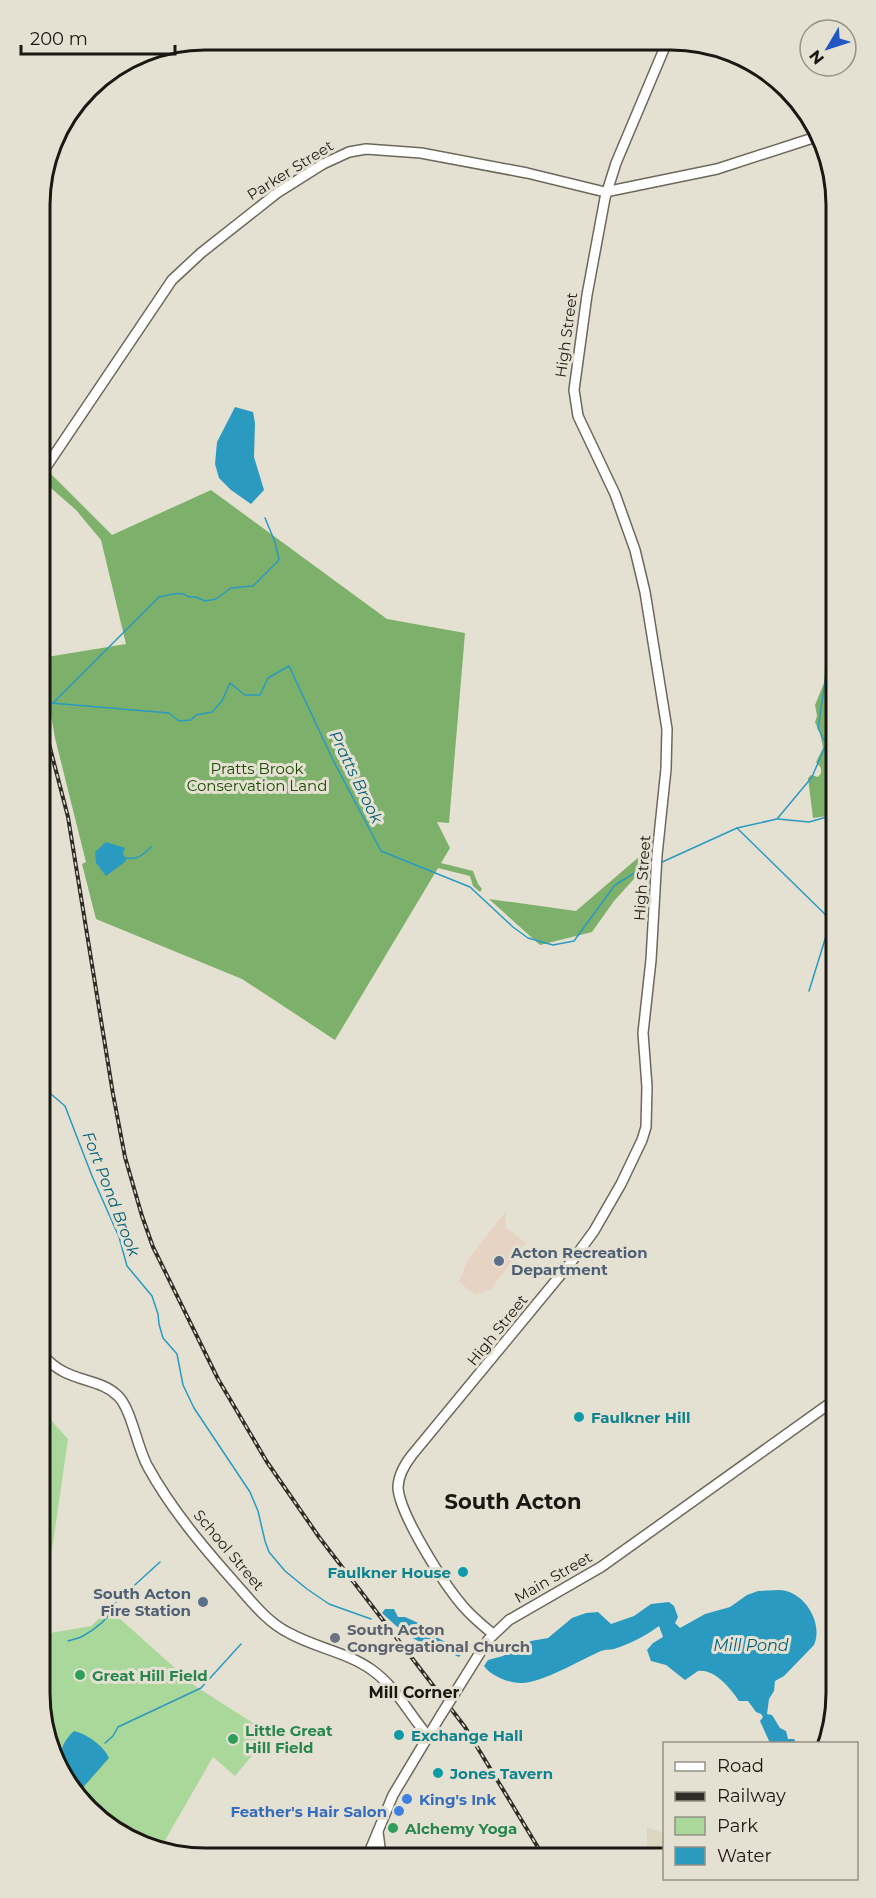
<svg xmlns="http://www.w3.org/2000/svg" width="876" height="1898" viewBox="0 0 876 1898" font-family="Montserrat,sans-serif">
<rect width="100%" height="100%" fill="#e5e1d2"/>
<polygon fill="#e7d3c4" points="506,1211 505,1227 526,1243 491,1289 475,1295 459,1282 467,1261"/>
<polygon fill="#ddd6c0" points="647,1827 664,1833 664,1853 647,1854"/>
<g fill="#aad79a">
<polygon points="49,1418 68,1439 44,1606 44,1436 47,1433 44,1429 44,1421"/>
<polygon points="109,1609 195,1686 270,1734 235,1776 213,1757 160,1849 95,1818 45,1736 44,1634 91,1626"/>
</g>
<g fill="#7db06b">
<polygon points="49,472 112,535 211,490 387,619 465,633 449,823 437,822 450,848 441,863 473,871 478,884 482,889 480,892 473,886 470,876 438,868 335,1040 242,979 96,919 82,864 86,862 55,738 45,682 41,680 41,658 126,644 101,540 76,510 43,481"/>
<polygon points="833,625 834,815 813,818 808,778 811,775 818,777 821,773 821,768 816,762 823,748 820,733 815,722 817,716 815,705 824,683 826,644"/>
<polygon points="640,856 642,870 614,901 592,932 540,945 489,899 576,911"/>
</g>
<g fill="#2a9ac0">
<polygon points="235,407 253,412 255,423 254,457 264,490 251,504 231,490 219,478 215,464 217,442"/>
<polygon points="106,842 125,848 123,853 126,861 106,876 96,863 95,852"/>
<path d="M 779,1590 C 803,1590 824,1622 814,1645 L 784,1676 L 775,1681 L 774,1691 L 769,1699 L 767,1714 L 772,1715 L 780,1728 L 786,1731 L 788,1739 L 794,1739 L 796,1743 L 770,1743 L 760,1721 L 763,1717 L 761,1714 L 756,1712 L 748,1701 L 739,1701 C 730,1688 715,1669 698,1671 L 685,1680 L 666,1665 L 651,1661 L 647,1650 L 653,1643 L 663,1637 L 659,1626 C 647,1635 630,1644 614,1649 C 610,1650 606,1649 601,1651 C 580,1660 541,1684 520,1683 C 508,1683 490,1675 484,1666 L 488,1660 L 503,1656 L 531,1641 L 548,1638 L 572,1618 L 586,1613 L 598,1612 L 611,1624 L 634,1616 L 651,1604 L 669,1602 L 674,1606 L 678,1617 L 675,1623 L 680,1628 L 705,1614 L 730,1607 L 747,1595 L 758,1591 Z"/>
<path d="M 385,1609 L 394,1609 L 398,1617 L 405,1617 L 423,1625 L 420,1632 C 436,1634 448,1646 465,1650 L 459,1657 L 435,1646 L 420,1642 L 405,1634 L 382,1613 Z"/>
<path d="M 74,1731 C 87,1734 104,1746 109,1758 L 79,1792 C 65,1769 50,1753 74,1731 Z"/>
</g>
<g fill="none" stroke-linecap="round" stroke-linejoin="round">
<g stroke="#2a9ac0" stroke-width="1.5">
<polyline points="51,703 169,713 179,721 191,720 196,715 212,712 222,701 230,683 245,695 260,695 268,678 289,666 333,760 381,851 470,887 513,927 528,938 553,945 574,941 615,885 649,864"/>
<path d="M 53,703 L 159,597 C 169,595 181,590 189,597 L 196,597 L 205,601 L 216,599 L 231,588 L 253,586 L 279,560 L 275,542 L 265,518"/>
<polyline points="778,819 809,822 834,815"/>
<polyline points="737,828 777,819 812,777 826,744 818,728 833,629"/>
<path d="M 125,858 C 137,860 142,856 151,847"/>
<polyline points="660,863 737,828 834,923"/>
<polyline points="809,991 831,920"/>
<polyline points="43,1092 51,1094 65,1106 92,1176 119,1237 127,1266 152,1296 158,1314 159,1324 163,1338 177,1354 183,1385 194,1408 250,1492 258,1511 265,1541 269,1552 285,1571 307,1589 329,1604 371,1619"/>
<path d="M 68,1641 C 73,1639 78,1639 83,1636 C 94,1630 112,1617 114,1604 L 160,1562"/>
<polyline points="105,1743 113,1736 118,1727 201,1688 241,1644"/>
</g>
<g stroke="#6c685b" stroke-width="12">
<g id="secondary">
<polyline points="40,476 172,280 201,253 277,193 323,164 349,152 366,149 421,153 527,173 605,192 717,169 816,137"/>
<path d="M 43,1355 C 67,1384 98,1376 118,1396 C 132,1410 137,1448 148,1467 C 171,1509 204,1548 236,1584 C 251,1601 267,1622 289,1633 C 316,1648 347,1652 372,1670 C 396,1687 409,1714 428,1736"/>
<path d="M 493,1634 C 482,1625 471,1616 462,1605 C 444,1584 400,1515 398,1488 C 398,1476 405,1464 412,1455 L 572,1261 L 594,1231 L 621,1184 L 642,1140 L 646,1127 L 647,1087 L 643,1033 L 651,960 L 657,855 L 666,769 L 667,729 L 645,592 L 635,550 L 615,494 L 578,416 L 574,390 L 587,295 L 605,198 L 616,163 L 667,42"/>
<polyline points="453,1696 488,1640 509,1620 601,1567 836,1399"/>
<polyline points="378,1832 381,1855"/>
<polyline points="368,1855 393,1795 441,1715"/>
</g>
</g>
<use href="#secondary" stroke="#fff" stroke-width="9"/>
<g stroke="#2f2d27" stroke-width="4">
<polyline id="rail" points="41,713 68,817 113,1094 125,1157 142,1216 153,1247 218,1379 267,1462 319,1537 465,1727 542,1854"/>
</g>
<use href="#rail" stroke="#e5e1d2" stroke-width="1.5" stroke-dasharray="4.5" stroke-linecap="butt"/>
<g stroke="#6c685b" stroke-width="12" stroke-linecap="butt">
<polyline id="secondary-bridge" points="441,1715 453,1696"/>
</g>
<use href="#secondary-bridge" stroke="#fff" stroke-width="9"/>
</g>
<g fill="#5c6f8a" stroke="#e5e1d2" stroke-width="2">
<circle cx="499" cy="1261" r="6"/>
<circle cx="203" cy="1602" r="6"/>
</g>
<g fill="#0f9aa8" stroke="#e5e1d2" stroke-width="2">
<circle cx="579" cy="1417" r="6"/>
<circle cx="463" cy="1572" r="6"/>
<circle cx="399" cy="1735" r="6"/>
<circle cx="438" cy="1773" r="6"/>
</g>
<circle fill="#6b7280" stroke="#e5e1d2" stroke-width="2" cx="335" cy="1638" r="6"/>
<g fill="#2e9e5b" stroke="#e5e1d2" stroke-width="2">
<circle cx="80" cy="1675" r="6"/>
<circle cx="233" cy="1739" r="6"/>
<circle cx="393" cy="1828" r="6"/>
</g>
<g fill="#3f7fe0" stroke="#e5e1d2" stroke-width="2">
<circle cx="407" cy="1799" r="6"/>
<circle cx="399" cy="1811" r="6"/>
</g>
<g text-anchor="middle" dominant-baseline="central" stroke-width="6" stroke-linejoin="round" paint-order="stroke">
<g font-size="15" fill="#1a1813" stroke="#e5e1d2">
<text transform="translate(290 170) rotate(-32)">Parker Street</text>
<text transform="translate(566 335) rotate(-82)">High Street</text>
<text transform="translate(642 878) rotate(-86)">High Street</text>
<text transform="translate(497 1330) rotate(-51)">High Street</text>
<text transform="translate(229 1550) rotate(50)">School Street</text>
<text transform="translate(553 1577) rotate(-30)">Main Street</text>
</g>
<g font-size="15" fill="#1c4c01" stroke="#e5e1d2">
<text x="257" y="768">Pratts Brook<tspan x="257" dy="17">Conservation Land</tspan></text>
</g>
<g font-size="15" font-weight="bold" fill="#4e5e75" stroke="#e5e1d2" text-anchor="start">
<text x="511" y="1252">Acton Recreation<tspan x="511" dy="17">Department</tspan></text>
<text x="191" y="1593" text-anchor="end">South Acton<tspan x="191" dy="17">Fire Station</tspan></text>
</g>
<g font-size="15" font-weight="bold" fill="#0d838f" stroke="#e5e1d2" text-anchor="start">
<text x="591" y="1417">Faulkner Hill</text>
<text x="451" y="1572" text-anchor="end">Faulkner House</text>
<text x="411" y="1735">Exchange Hall</text>
<text x="450" y="1773">Jones Tavern</text>
</g>
<g font-size="15" font-weight="bold" fill="#5b616d" stroke="#e5e1d2" text-anchor="start">
<text x="347" y="1629">South Acton<tspan x="347" dy="17">Congregational Church</tspan></text>
</g>
<g font-size="15" font-weight="bold" fill="#27864d" stroke="#e5e1d2" text-anchor="start">
<text x="92" y="1675">Great Hill Field</text>
<text x="245" y="1730">Little Great<tspan x="245" dy="17">Hill Field</tspan></text>
<text x="405" y="1828">Alchemy Yoga</text>
</g>
<g font-size="15" font-weight="bold" fill="#366cbe" stroke="#e5e1d2" text-anchor="start">
<text x="419" y="1799">King's Ink</text>
<text x="387" y="1811" text-anchor="end">Feather's Hair Salon</text>
</g>
<g font-size="16" font-style="italic" fill="#025d77" stroke="#e5e1d2">
<text transform="translate(356 777) rotate(64)">Pratts Brook</text>
<text transform="translate(111 1194) rotate(69)">Fort Pond Brook</text>
<text x="751" y="1645">Mill Pond</text>
</g>
<g font-size="16" font-weight="bold" fill="#1a1813" stroke="#e5e1d2">
<text x="414" y="1692">Mill Corner</text>
</g>
<g font-size="21" font-weight="bold" fill="#1a1813" stroke="#e5e1d2">
<text x="513" y="1501">South Acton</text>
</g>
</g>
<path d="M0 0H876V1898H0ZM205 50H671A155 155 0 0 1 826 205V1693A155 155 0 0 1 671 1848H205A155 155 0 0 1 50 1693V205A155 155 0 0 1 205 50Z" fill="#e5e1d2" fill-rule="evenodd"/>
<path fill="none" stroke="#1a1813" stroke-width="3" d="M205 50H671A155 155 0 0 1 826 205V1693A155 155 0 0 1 671 1848H205A155 155 0 0 1 50 1693V205A155 155 0 0 1 205 50Z"/>
<rect x="663" y="1742" width="195" height="138" fill="#e5e1d2" stroke="#949186" stroke-width="1.5"/>
<rect x="675" y="1762" width="30" height="9" fill="#ffffff" stroke="#949186" stroke-width="1.5"/>
<text x="717" y="1772" font-size="18" fill="#1a1813">Road</text>
<rect x="675" y="1792" width="30" height="9" fill="#2f2d27" stroke="#949186" stroke-width="1.5"/>
<text x="717" y="1802" font-size="18" fill="#1a1813">Railway</text>
<rect x="675" y="1817" width="30" height="18" fill="#aad79a" stroke="#949186" stroke-width="1.5"/>
<text x="717" y="1832" font-size="18" fill="#1a1813">Park</text>
<rect x="675" y="1847" width="30" height="18" fill="#2a9ac0" stroke="#949186" stroke-width="1.5"/>
<text x="717" y="1862" font-size="18" fill="#1a1813">Water</text>
<g transform="translate(828 48) rotate(231)"><circle r="28" fill="#e5e1d2" stroke="#949186" stroke-width="1.5"/>
<path d="M0-4.5L10 22L0 15L-10 22Z" fill="#2157c4"/>
<text y="-9" font-size="16" font-weight="bold" text-anchor="middle" fill="#1a1813">N</text>
</g>
<path d="M21 45v9h154v-9" fill="none" stroke="#1a1813" stroke-width="3"/>
<text x="30" y="45" font-size="18" fill="#1a1813" stroke="#e5e1d2" stroke-width="4.5" paint-order="stroke">200 m</text>
</svg>
